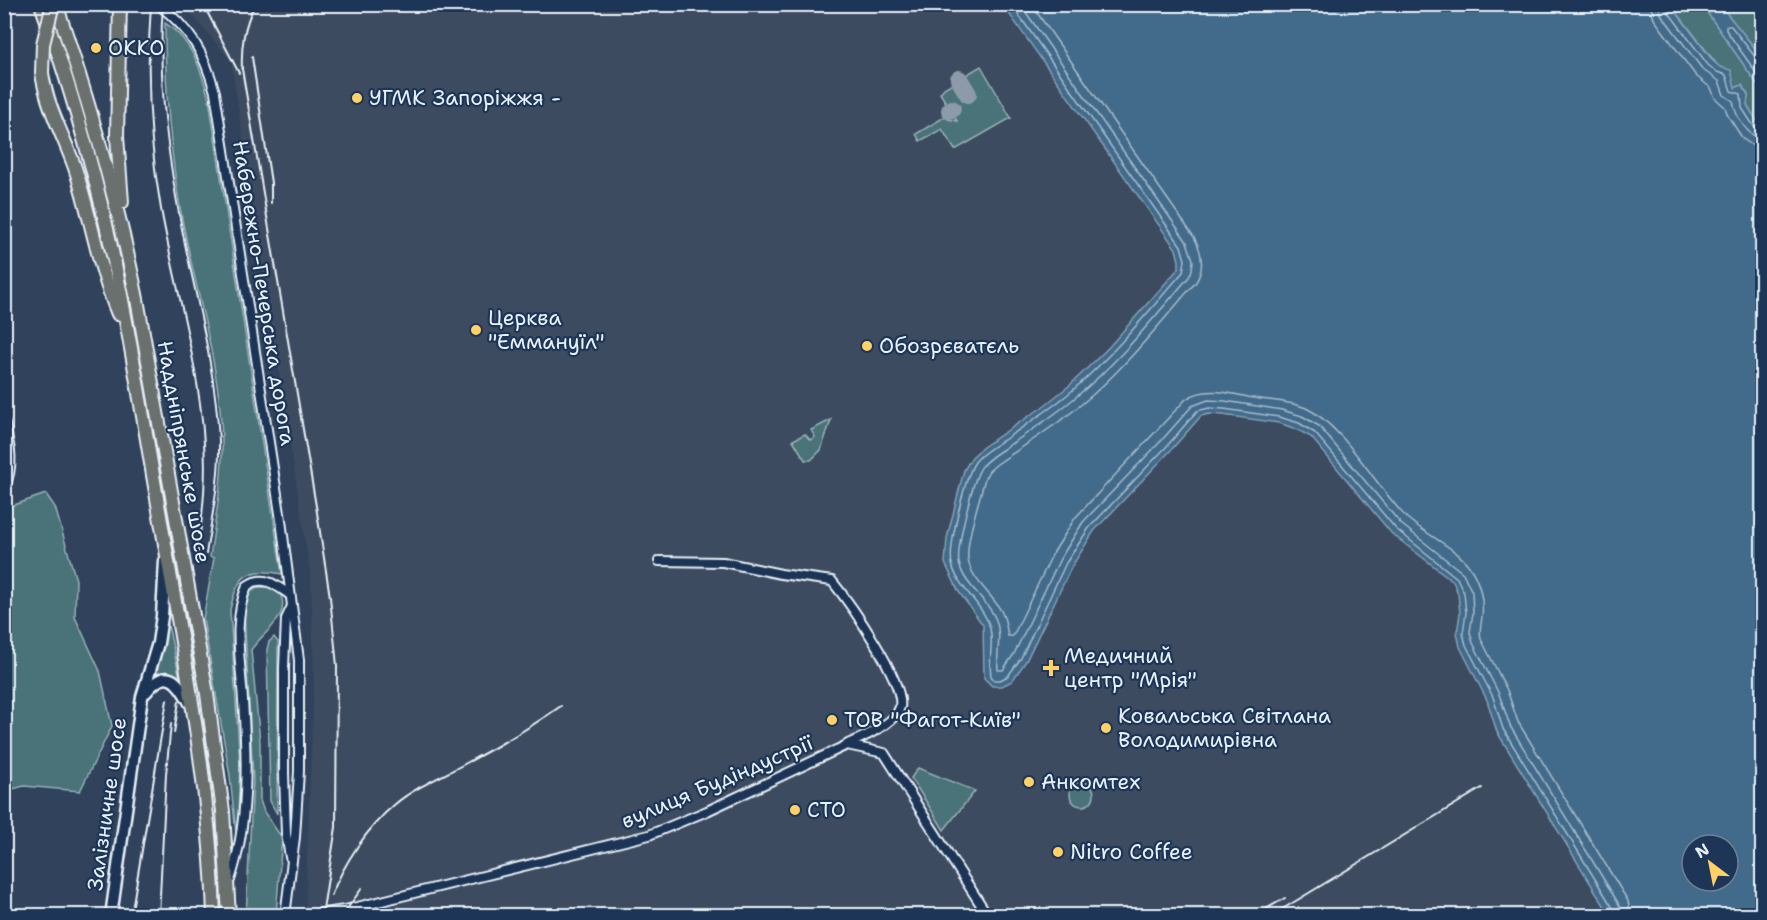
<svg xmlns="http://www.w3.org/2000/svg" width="1767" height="920" viewBox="0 0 1767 920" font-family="'Shantell Sans',sans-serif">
<rect width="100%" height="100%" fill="#30425c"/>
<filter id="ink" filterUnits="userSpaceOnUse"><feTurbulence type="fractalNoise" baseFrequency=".0167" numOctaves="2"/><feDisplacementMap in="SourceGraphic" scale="12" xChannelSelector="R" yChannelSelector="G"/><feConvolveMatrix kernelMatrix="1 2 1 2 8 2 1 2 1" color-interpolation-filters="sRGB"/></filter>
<g filter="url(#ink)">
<polygon fill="#3e4b60" points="184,5 1003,5 1176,249 1180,261 1179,268 1108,348 1070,385 972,457 945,563 959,592 983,625 985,678 1072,566 1094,531 1171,450 1201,416 1209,414 1223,415 1279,423 1296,429 1311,437 1392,534 1452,581 1458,594 1460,613 1457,633 1460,647 1487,700 1497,732 1610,915 305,915 314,675 311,579 231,61"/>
<g fill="#497378" stroke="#98b2b8" stroke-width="1.5">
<polygon points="1671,5 1702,5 1762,91 1762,129 1747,105 1748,95 1742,85 1735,88"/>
<polygon points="1720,5 1762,5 1762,57"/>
<path d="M 165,23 C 192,40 201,69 209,99 L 282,574 C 246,566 237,577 230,610 L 240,764 L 237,844 L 230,776 L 203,619 L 214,558 L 210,557 C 215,520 223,481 222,443 C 221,367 196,293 182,219 C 170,154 165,89 165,23 Z"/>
<polygon points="981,66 1011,118 955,150 942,129 920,141 916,134 946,116 948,119 957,121 940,93 944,88"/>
<polygon points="831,420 821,450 811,460 805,460 793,440 805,434 810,440 815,437 811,430"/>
<polygon points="46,494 55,507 76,580 75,617 100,671 112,726 80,791 24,786 5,791 5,508"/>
<path d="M 259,587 C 270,587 279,587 282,599 C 287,620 261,634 251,650 L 260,742 L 260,800 L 264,812 L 282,838 L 276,915 L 246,915 L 253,780 L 244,611 L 249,593 Z"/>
<polygon points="166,616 180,678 166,672 153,674"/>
<polygon points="274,637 278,642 277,814 270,801 267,649 269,642"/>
<polygon points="918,768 975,791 944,830 911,778"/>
<circle cx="1082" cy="794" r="12"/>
</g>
<g fill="#426b8a" stroke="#84a1b6" stroke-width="1.5" fill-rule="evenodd">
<path d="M 1003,5 L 1671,5 L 1713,61 L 1720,67 L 1731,70 L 1735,88 L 1742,85 L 1748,95 L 1747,105 L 1762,129 L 1762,915 L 1610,915 L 1497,732 L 1487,700 L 1460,647 L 1457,633 L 1460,613 L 1458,594 L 1453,581 L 1392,534 L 1311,437 L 1296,429 L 1279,423 L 1223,415 L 1209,414 L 1201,416 L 1171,450 L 1094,531 L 1072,566 L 1026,661 L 1012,681 L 1002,686 L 992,686 L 984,678 L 983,625 L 959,592 L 945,563 L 947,538 L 964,470 L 972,457 L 983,447 L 1041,408 L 1070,385 L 1108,348 L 1179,268 L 1179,261 L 1176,249 ZM 1692,845 L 1728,845 L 1728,881 L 1692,881 Z"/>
<polygon points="1702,5 1720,5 1762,57 1762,91"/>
</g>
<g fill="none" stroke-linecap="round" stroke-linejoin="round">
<g stroke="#a6bbcc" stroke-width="1.5">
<path d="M 1011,4 L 1181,246 L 1185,260 L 1183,272 C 1148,312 1114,354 1074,389 C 1053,408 1028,423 1004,440 C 994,446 982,453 975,462 C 965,477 948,547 952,564 C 957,587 979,600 988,622 C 995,638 988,659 991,676 L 994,680 L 1000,680 L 1008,676 L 1021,658 L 1066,563 L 1089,528 L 1167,446 L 1197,411 L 1209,408 L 1224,409 L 1279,417 L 1299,423 L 1315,433 L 1396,529 L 1457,578 L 1464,593 L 1466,613 L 1463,633 L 1466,645 L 1493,697 L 1503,729 L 1614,910 L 1615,916"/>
<path d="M 1020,4 L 1187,242 L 1193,260 L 1192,270 L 1189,277 C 1154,317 1119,362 1077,396 C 1056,414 1034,429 1011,444 C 1001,451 989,457 982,466 C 973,478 956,548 959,563 C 964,586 988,599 996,620 C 1002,636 996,653 998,670 L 1003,670 L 1014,654 L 1060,559 L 1083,522 L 1161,441 L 1192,406 L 1208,400 L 1225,401 L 1282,410 L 1302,416 L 1319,426 L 1401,524 L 1463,573 L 1472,592 L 1473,613 L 1470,632 L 1473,643 L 1499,694 L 1510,726 L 1620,906 L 1622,916"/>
<path d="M 1031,4 L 1194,237 C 1202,252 1205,268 1196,282 C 1160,323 1125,368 1083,403 C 1056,426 1026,444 997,464 L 989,471 L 985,478 C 980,499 966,539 968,559 C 970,577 989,592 998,606 C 1005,615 1006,625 1008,636 L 1013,636 L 1052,555 L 1075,518 L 1186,399 C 1205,386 1228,393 1248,397 C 1268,401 1288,400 1306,408 C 1344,426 1376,487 1407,518 C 1426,535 1458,548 1471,569 C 1480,583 1484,601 1482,617 C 1481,625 1479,631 1481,639 L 1507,690 L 1518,722 L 1628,901 L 1631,916"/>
<polyline points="1650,4 1654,19 1696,76 1711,88 1715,98 1725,107 1728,116 1743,139 1753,146 1762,147"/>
<path d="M 1659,4 L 1661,14 L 1703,70 L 1719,81 L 1724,95 L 1733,101 C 1735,115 1747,137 1762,138"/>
<polyline points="1666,4 1667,10 1708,65 1717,72 1726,75 1731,91 1741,94 1742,108 1755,128 1762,131"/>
<polyline points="1762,60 1756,58 1731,26 1726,26 1726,30 1762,81"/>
</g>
<g stroke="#8c9aaa" stroke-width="18">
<polyline points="959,79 968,94"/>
<polyline points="950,110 952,109"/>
</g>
<g stroke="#e8f1f8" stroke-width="12">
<g id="street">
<path d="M 158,4 C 191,30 204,52 215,92 L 281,520 L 299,660 L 299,771 L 295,837 L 285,916"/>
<path d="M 4,421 C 10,446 15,465 4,489"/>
<path d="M 659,561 L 723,562 L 781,574 L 832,581 C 849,602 905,681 900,707 C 896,723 862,738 848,744"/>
<polyline points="290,857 286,834 284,774 284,668 286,619 292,606"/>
<path d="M 230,880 C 249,823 247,760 243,701 C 241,664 232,620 247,586 C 263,574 276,585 290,595"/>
<polyline points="304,916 345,910 649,835 707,811 847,745 884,753 988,916"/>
</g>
</g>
<g stroke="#e8f1f8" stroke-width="15">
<g id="secondary">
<path d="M 146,692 C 167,666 178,681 190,703"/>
<polyline points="111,916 142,697 158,643 162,616 165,561"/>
</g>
</g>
<g stroke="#e8f1f8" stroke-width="16">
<g id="primary">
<path d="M 41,4 C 69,82 92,162 110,242 C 131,336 145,432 162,527 C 184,656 210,784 214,916"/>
<path d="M 56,4 C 89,101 117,199 137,299 L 207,694 L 223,811 L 229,916"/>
<polyline points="120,4 117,136 122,202"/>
<path d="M 42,73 C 47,108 64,136 75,168 C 91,216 98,267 118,314"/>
</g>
</g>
<use href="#street" stroke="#1d3557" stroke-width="8"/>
<use href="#secondary" stroke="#1d3557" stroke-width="10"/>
<use href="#primary" stroke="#6b706d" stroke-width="12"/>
<g stroke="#e8f1f8" stroke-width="2">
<path d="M 151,4 C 146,74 149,141 161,209 C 175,287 199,364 204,443 C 207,480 202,516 198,553"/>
<path d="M 163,4 C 157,84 169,166 185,244 C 199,309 216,374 219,441 C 220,479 212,517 206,554"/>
<polyline points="203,4 239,73"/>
<path d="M 255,4 C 244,26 241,45 242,69 L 316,506 L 330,597 L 337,666 L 336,827 L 322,916"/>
<polyline points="252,57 271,183 271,203"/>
<polyline points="174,733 179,701"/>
<path d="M 331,896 C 344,864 366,829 394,805 C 415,787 445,775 470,761 C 502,744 531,727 561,706"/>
<polyline points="131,916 167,700"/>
<polyline points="159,916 166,774 171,724"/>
<polyline points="342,916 362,888"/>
<polyline points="1254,916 1285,898"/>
<polyline points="1271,916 1482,788"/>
</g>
<g stroke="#e8f1f8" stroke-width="16" stroke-linecap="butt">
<polyline id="primary-bridge" points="42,73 43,44 53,4"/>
</g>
<use href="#primary-bridge" stroke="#6b706d" stroke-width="12"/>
</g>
</g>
<g fill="#ffd166" stroke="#1d3557" stroke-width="2">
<circle cx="96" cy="48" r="6"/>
<circle cx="357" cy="98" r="6"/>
<circle cx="476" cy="330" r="6"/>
<circle cx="867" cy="346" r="6"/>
<path d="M1048 659h6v6h6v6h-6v6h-6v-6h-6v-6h6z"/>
<circle cx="832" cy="720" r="6"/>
<circle cx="1106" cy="728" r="6"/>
<circle cx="1029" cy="782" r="6"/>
<circle cx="795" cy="810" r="6"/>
<circle cx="1058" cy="852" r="6"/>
</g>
<g text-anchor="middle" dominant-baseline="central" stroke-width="4.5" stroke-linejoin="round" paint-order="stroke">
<g font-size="21" fill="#e8f1f8" stroke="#1d3557" text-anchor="start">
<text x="108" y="48">ОККО</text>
<text x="369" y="98">УГМК Запоріжжя -</text>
<text x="488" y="318">Церква<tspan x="488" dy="24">"Еммануїл"</tspan></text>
<text x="879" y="346">Обозрєватєль</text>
<text x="1064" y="656">Медичний<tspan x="1064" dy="24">центр "Мрія"</tspan></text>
<text x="1118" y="716">Ковальська Світлана<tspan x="1118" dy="24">Володимирівна</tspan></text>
<text x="844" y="720">ТОВ "Фагот-Київ"</text>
<text x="1041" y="782">Анкомтех</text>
<text x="807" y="810">СТО</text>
<text x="1070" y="852">Nitro Coffee</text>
</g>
<g font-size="21" fill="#e8f1f8" stroke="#1d3557">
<text transform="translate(264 293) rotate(81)">Набережно-Печерська дорога</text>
<text transform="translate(184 452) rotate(80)">Наддніпрянське шосе</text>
<text transform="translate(717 782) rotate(-23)">вулиця Будіндустрії</text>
<text transform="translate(107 804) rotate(-82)">Залізничне шосе</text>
</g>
</g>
<rect width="1767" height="920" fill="none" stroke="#1d3557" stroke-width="24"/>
<rect x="12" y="12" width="1743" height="896" fill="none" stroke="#e8f1f8" stroke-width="2" filter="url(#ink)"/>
<g transform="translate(1710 863) rotate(328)"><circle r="28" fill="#1d3557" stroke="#6e8097" stroke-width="1.5"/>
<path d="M0-4.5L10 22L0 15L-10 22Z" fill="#ffd166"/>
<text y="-9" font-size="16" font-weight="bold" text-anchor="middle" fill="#e8f1f8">N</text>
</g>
</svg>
